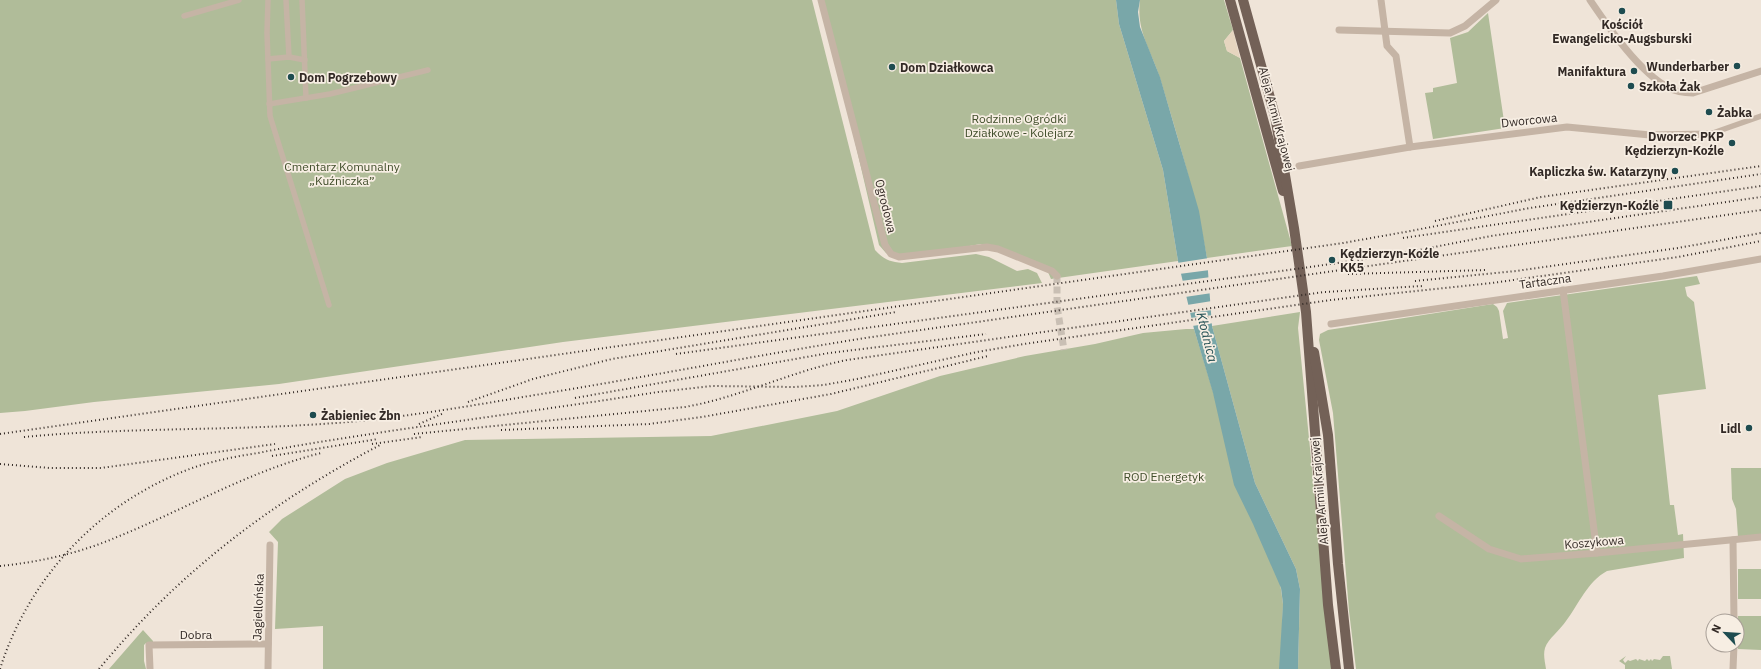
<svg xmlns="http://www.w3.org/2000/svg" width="1761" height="669" viewBox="0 0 1761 669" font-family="'IBM Plex Sans',sans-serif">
<rect width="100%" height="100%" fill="#efe4d8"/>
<g fill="#b0bc99">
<path d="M 0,0 L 812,0 L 875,250 C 883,259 890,262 902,263 L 976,254 L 989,257 L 1017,271 L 1028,269 L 1037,273 L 1042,283 L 563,342 L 279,384 L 94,402 L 25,411 L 0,413 Z"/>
<polygon points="819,0 1116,0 1119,24 1163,170 1178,261 1051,279 1048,272 981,244 929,253 893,257 886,253 879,245 849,116"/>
<path d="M 1140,0 L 1224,0 L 1233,30 L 1224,41 L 1227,51 L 1240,58 L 1292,246 L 1207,258 C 1196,197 1178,138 1160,78 C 1151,50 1136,31 1140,0 Z"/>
<polygon points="1488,13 1505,128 1433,139 1425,93 1433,92 1433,88 1457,83 1450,38 1468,32"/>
<path d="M 1697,276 L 1700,284 L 1685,287 L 1687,296 L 1694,302 L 1706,389 L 1658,395 L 1670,505 L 1674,505 L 1678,535 L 1683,534 L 1684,558 L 1607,571 C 1587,582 1579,604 1566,621 C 1561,629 1548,639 1545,648 C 1543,655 1545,662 1546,669 L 1356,669 L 1349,611 L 1333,413 L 1319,340 L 1320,334 L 1328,330 L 1493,304 L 1497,307 L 1499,311 L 1503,339 L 1508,338 L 1503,311 L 1507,303 Z"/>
<polygon points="1300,312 1298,328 1332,669 1298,669 1300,589 1296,569 1255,483 1212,326"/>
<polygon points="1186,329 1189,336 1186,329 1194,329 1225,431 1279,575 1283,604 1281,669 323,669 323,626 275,629 278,542 269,532 282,519 345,479 387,463 465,440 711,436 837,411 940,376 1025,356 1095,344 1143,333"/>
<polygon points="1731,468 1761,468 1761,534 1738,537 1736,509 1732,499"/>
<rect x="1738" y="569" width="23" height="30"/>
<polygon points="1738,616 1761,616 1761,650 1738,649"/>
<polygon points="143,630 153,641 153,643 146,643 144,645 144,661 146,669 109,669"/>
<polygon points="1626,656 1623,660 1625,663 1628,660 1630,661 1636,659 1638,661 1639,659 1645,661 1647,659 1649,661 1651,659 1652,661 1654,659 1660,660 1663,656 1670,656 1672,669 1625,669 1625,665 1619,661"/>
</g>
<polygon fill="#e6d5bf" points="1233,30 1240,58 1227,51 1224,41"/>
<polygon fill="#79a7a9" points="1116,0 1140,0 1138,12 1140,27 1160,77 1199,211 1207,258 1212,326 1255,483 1296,569 1300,589 1298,669 1279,669 1283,604 1281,588 1253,524 1234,485 1213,393 1194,329 1178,261 1163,170 1119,24"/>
<g fill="#efe4d8">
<polygon points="1209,258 1210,270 1179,274 1177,263"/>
<polygon points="1211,277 1212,293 1185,297 1181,281"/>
<polygon points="1212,301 1213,310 1189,313 1187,305"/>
<polygon points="1213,315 1214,323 1192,326 1190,318"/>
</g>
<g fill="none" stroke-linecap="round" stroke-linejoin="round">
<polyline stroke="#c9bfb4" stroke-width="7" stroke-dasharray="7 3.5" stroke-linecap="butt" points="1057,276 1057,306 1064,350"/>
<g stroke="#c5b4a5" stroke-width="5.5">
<polyline points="268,0 267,33 270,116 329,305"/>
<polyline points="286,0 289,57"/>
<polyline points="302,0 306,98"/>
<polyline points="184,16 239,0"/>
<polyline points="268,59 289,57 305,60"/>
<polyline points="269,104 330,94 428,70"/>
<polyline points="1710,134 1761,116"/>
</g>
<g stroke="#c5b4a5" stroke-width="7">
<polyline points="821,0 885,245 891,254 899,257 987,247 998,249 1052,271 1057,276"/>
<polyline points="1381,0 1387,46 1396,56 1410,147"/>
<path d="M 1590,0 C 1609,28 1639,72 1669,88 C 1676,92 1685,93 1693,93 L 1761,71"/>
<polyline points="1339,30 1450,33 1465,26 1496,0"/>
<polyline points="1299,166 1410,147 1567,127 1650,135 1710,134"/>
<polyline points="1563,290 1597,553"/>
<polyline points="1331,324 1663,276 1761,259"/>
<polyline points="1439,516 1489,549 1521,559 1597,553 1761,537"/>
<polyline points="1733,540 1734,621"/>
<polyline points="150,669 149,645 268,644"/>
<polyline points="268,669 270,545"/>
<polyline points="1733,669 1734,645"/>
</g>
<g stroke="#736157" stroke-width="10">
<polyline points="1230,0 1283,191"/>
<polyline points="1243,0 1275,116 1294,228 1306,312 1328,605 1336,669"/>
<polyline points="1314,352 1328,435 1338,564 1349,669"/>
</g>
<g stroke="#322925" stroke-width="2" stroke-dasharray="1 3" stroke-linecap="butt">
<polyline points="1435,221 1541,197 1761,166"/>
<polyline points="1403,238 1761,186"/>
<polyline points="1348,274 1486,270"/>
<polyline points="1415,281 1516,271 1678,248 1761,233"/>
<polyline points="676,354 1303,268 1393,255 1491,236 1761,197"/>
<polyline points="575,398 829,353 986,334"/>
<polyline points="468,402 533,379 612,359 896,312"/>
<polyline points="419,424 444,413"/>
<polyline points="501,430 649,424 702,417 831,394 988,356"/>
<polyline points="0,434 1343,243 1405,232 1530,208 1761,174"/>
<path d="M 414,434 L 685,407 C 741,397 792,371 847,360 L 1324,292 L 1423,286"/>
<path d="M 24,437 C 139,426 254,432 369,420 C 423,414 476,405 529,396 C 641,378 753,356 865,338 L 1761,210"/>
<polyline points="372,444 422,437"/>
<polyline points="272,456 378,439"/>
<polyline points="0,464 50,468 101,468 275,444"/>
<path d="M 0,566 C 40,562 80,553 117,537 C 186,509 249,471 321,453"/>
<path d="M 0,669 C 30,574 104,498 198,466 C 218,460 238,456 258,453 C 302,444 346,438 390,431 C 479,418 569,406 658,392 L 712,386 L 794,387 L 824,385 L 857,379 L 977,352 L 1024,344 L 1331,300 L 1492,283 L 1678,257 L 1761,241"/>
<path d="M 99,669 C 179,572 270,503 380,445"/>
</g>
</g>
<g fill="#1e4c50" stroke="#f7eee3" stroke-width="1.5">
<circle cx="1622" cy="11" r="4"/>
<circle cx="1737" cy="66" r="4"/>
<circle cx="892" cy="67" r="4"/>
<circle cx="1634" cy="71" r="4"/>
<circle cx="291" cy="77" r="4"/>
<circle cx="1631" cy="86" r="4"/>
<circle cx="1709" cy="112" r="4"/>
<circle cx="1732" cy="143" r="4"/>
<circle cx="1675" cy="171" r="4"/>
<rect x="1663" y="200" width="10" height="10" rx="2"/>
<circle cx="1332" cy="260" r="4"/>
<circle cx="313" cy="415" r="4"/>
<circle cx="1749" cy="428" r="4"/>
</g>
<g text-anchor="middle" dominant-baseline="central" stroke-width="3.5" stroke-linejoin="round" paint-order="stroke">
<g font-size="12" font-weight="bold" fill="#322925" stroke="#f7eee3" text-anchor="end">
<text x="1622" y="24" text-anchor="middle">Kościół<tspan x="1622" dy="14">Ewangelicko-Augsburski</tspan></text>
<text x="1729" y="66">Wunderbarber</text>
<text x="900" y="67" text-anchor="start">Dom Działkowca</text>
<text x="1626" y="71">Manifaktura</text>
<text x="299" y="77" text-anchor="start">Dom Pogrzebowy</text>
<text x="1639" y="86" text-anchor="start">Szkoła Żak</text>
<text x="1717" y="112" text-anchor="start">Żabka</text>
<text x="1724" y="136">Dworzec PKP<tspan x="1724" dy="14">Kędzierzyn-Koźle</tspan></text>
<text x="1667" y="171">Kapliczka św. Katarzyny</text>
<text x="1659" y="205">Kędzierzyn-Koźle</text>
<text x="1340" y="253" text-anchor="start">Kędzierzyn-Koźle<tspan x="1340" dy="14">KK5</tspan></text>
<text x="321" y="415" text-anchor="start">Żabieniec Żbn</text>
<text x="1741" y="428">Lidl</text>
</g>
<g font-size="12" fill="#414e2b" stroke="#f7eee3">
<text x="1019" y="118">Rodzinne Ogródki<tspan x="1019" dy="14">Działkowe - Kolejarz</tspan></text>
<text x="342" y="166">Cmentarz Komunalny<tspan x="342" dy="14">„Kuźniczka”</tspan></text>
<text x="1164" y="476">ROD Energetyk</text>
</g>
<g font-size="12" fill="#322925" stroke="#f7eee3">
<text transform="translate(1277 119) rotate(75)">Aleja Armii Krajowej</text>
<text transform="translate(1529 120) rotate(-6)">Dworcowa</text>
<text transform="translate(886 206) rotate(76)">Ogrodowa</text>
<text transform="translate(1545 281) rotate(-8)">Tartaczna</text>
<text transform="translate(1319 491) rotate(-95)">Aleja Armii Krajowej</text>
<text transform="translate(1594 542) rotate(-5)">Koszykowa</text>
<text transform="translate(258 607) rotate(-88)">Jagiellońska</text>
<text x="196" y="634">Dobra</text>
</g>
<g font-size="13" font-style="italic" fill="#1e4c50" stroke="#f7eee3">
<text transform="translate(1207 337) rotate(76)">Kłodnica</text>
</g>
</g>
<g transform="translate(1725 633) rotate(295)"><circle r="19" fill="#f7eee3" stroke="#a89f97"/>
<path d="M0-3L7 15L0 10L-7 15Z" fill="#1e4c50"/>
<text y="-6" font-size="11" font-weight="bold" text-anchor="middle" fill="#322925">N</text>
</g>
</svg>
